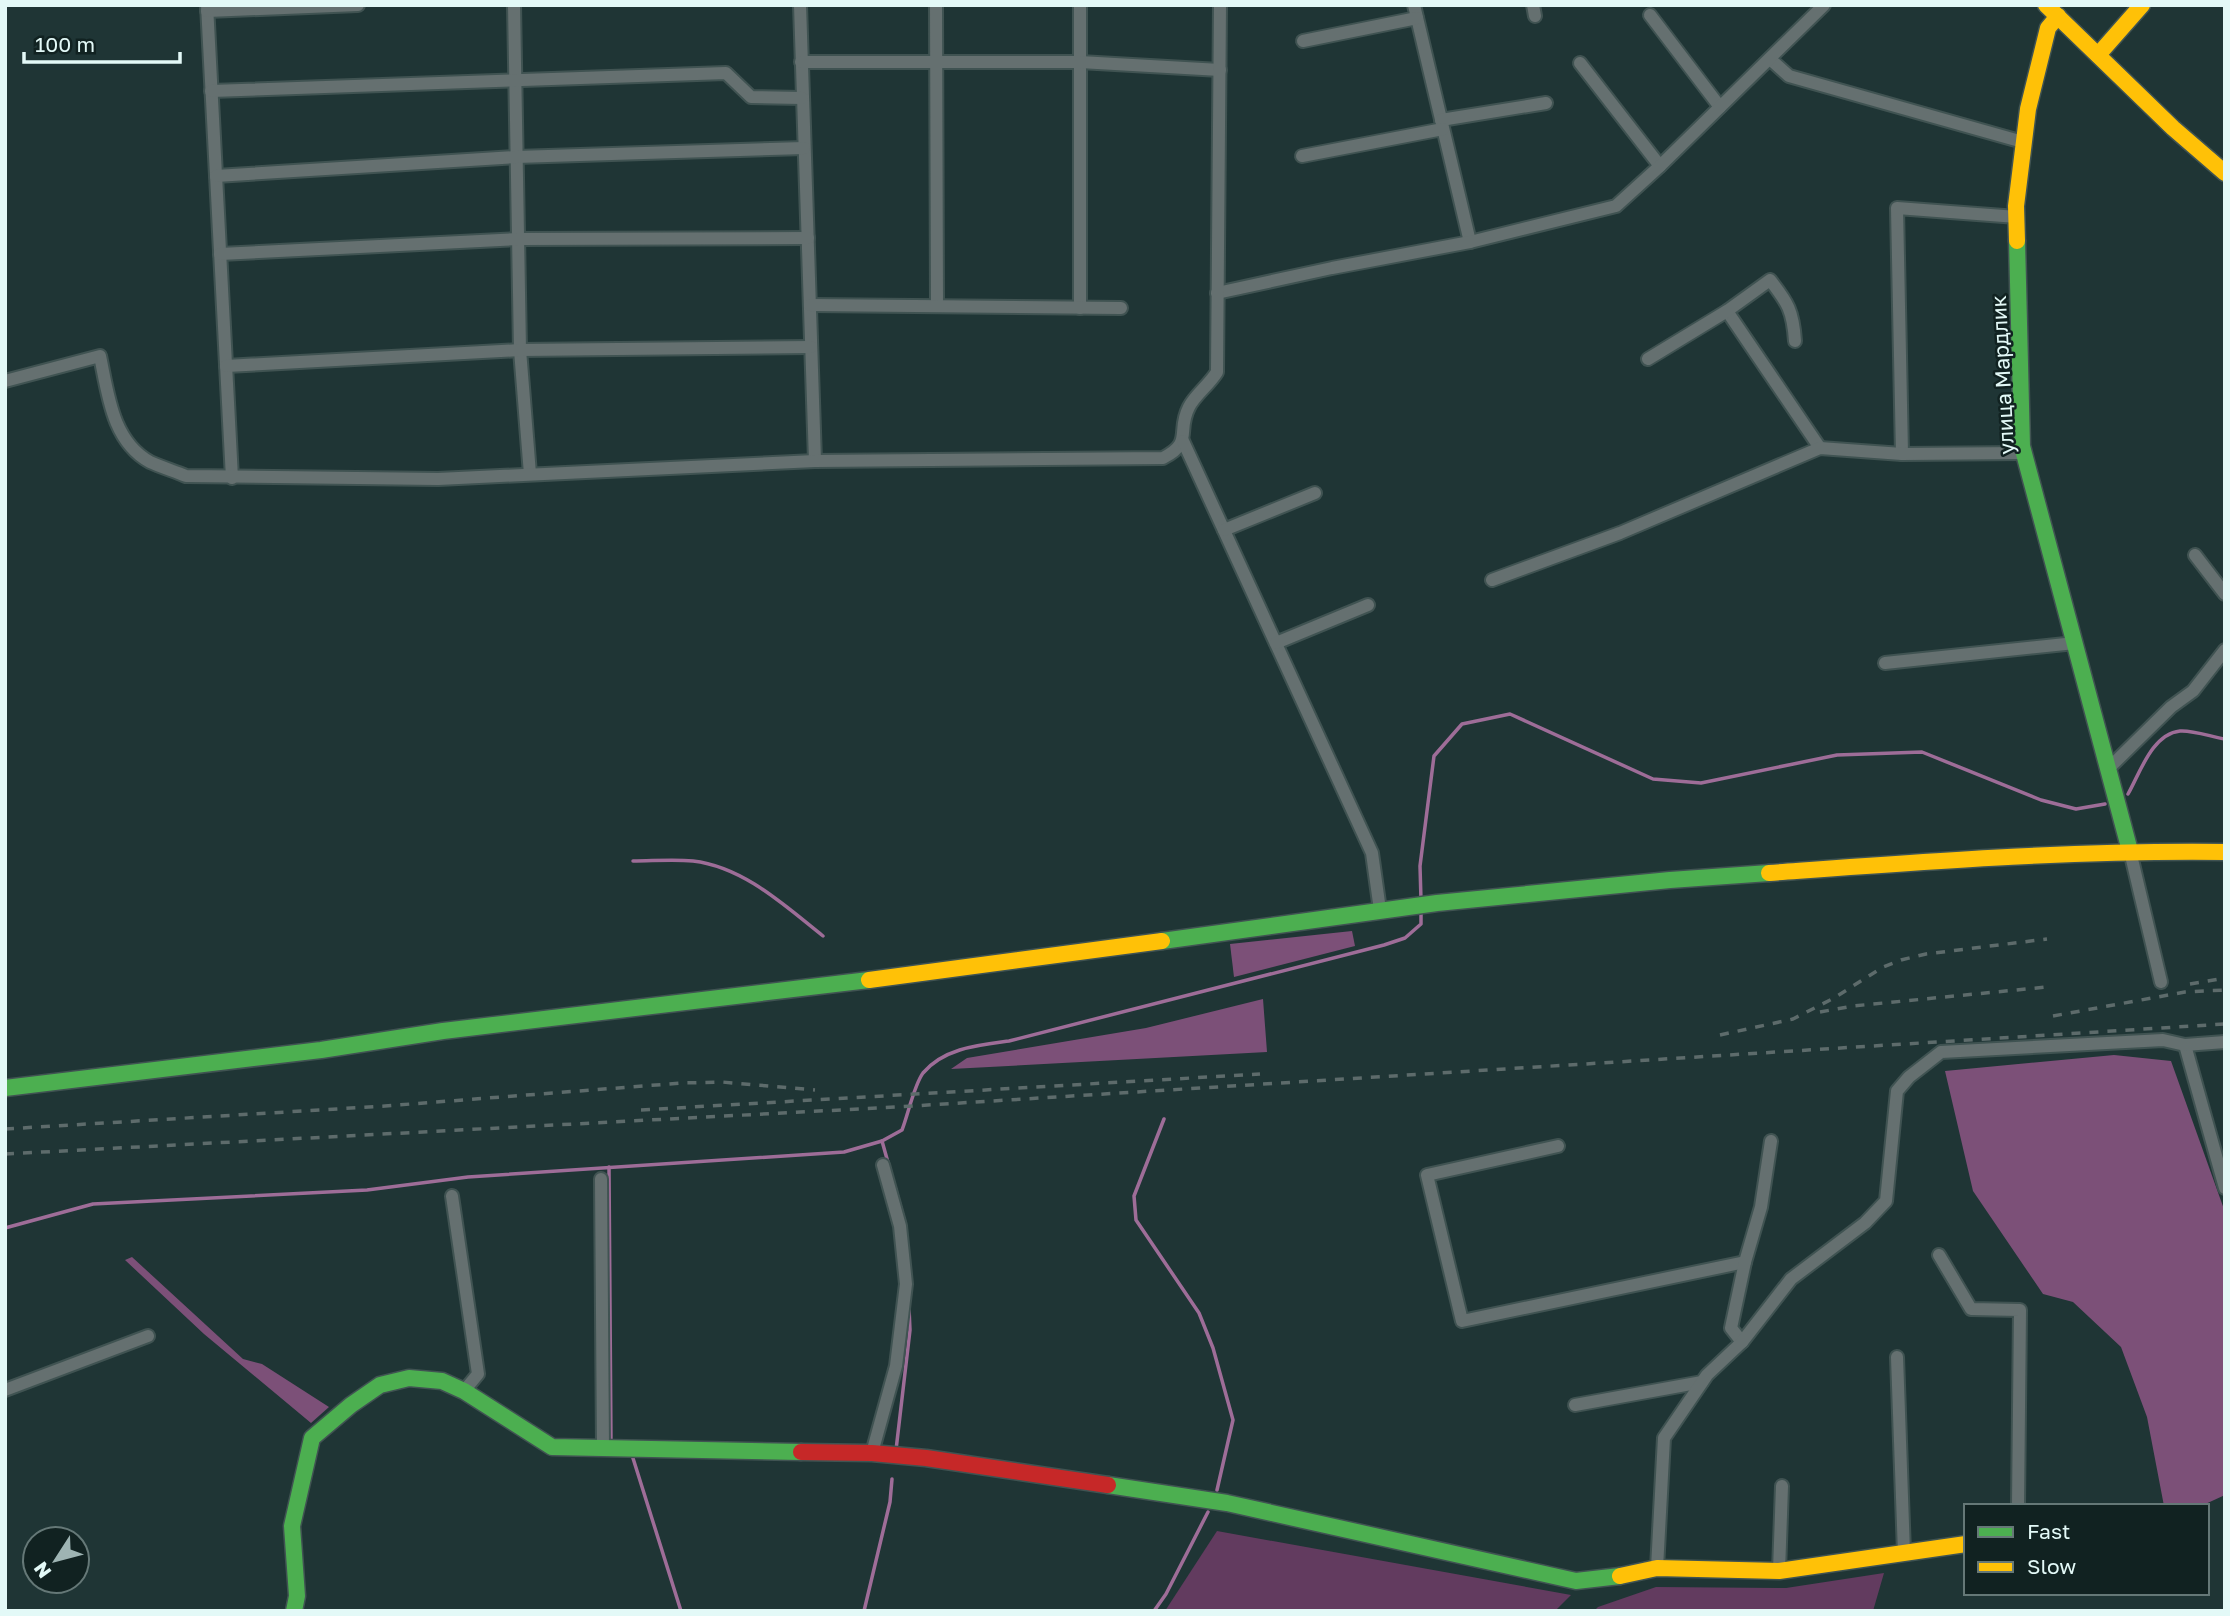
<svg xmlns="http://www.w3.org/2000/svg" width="2230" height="1616" viewBox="0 0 2230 1616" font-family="'Golos Text',sans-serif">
<rect width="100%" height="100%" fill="#1f3535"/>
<g fill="#623b5f">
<polygon points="1217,1531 1571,1595 1555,1611 1165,1611"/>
<polygon points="1884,1573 1873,1611 1594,1611 1598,1607 1656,1587 1786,1588"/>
</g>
<g fill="#7c5078">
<polygon points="1352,931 1355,946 1234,977 1230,944"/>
<polygon points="1263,999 1267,1052 951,1069 967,1058 1146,1028"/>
<polygon points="2114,1055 2171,1061 2225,1212 2225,1495 2201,1506 2164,1506 2147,1417 2121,1347 2073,1302 2043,1294 1973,1191 1945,1071"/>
<polygon points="132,1257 243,1359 262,1364 329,1407 311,1423 204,1334 125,1260"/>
</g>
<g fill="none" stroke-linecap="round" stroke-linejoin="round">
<g stroke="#9e6d98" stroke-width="3.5">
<path d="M 2128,794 C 2140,773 2152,734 2180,731 C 2193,730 2212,737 2225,739"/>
<path d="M 633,861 C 652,861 673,859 693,861 C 744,867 785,906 823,936"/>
<polyline points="1421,900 1420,866 1434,756 1462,724 1510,714 1653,779 1701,783 1837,755 1922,752 2041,800 2076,809 2105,804"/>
<polyline points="1164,1119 1134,1196 1136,1220 1199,1313 1213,1348 1233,1420 1217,1490"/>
<polyline points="882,1141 889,1166"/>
<polyline points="609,1167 611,1444"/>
<polyline points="895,1187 905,1223"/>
<path d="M 5,1228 L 93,1204 L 367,1190 L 468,1177 L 844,1152 L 882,1141 L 902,1130 C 908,1115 914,1085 923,1073 C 944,1048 979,1045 1009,1041 L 1384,945 L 1405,938 L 1421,924 L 1421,911"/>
<polyline points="896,1450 910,1330 909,1308"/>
<polyline points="632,1455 681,1611"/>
<polyline points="864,1611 890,1502 892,1479"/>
<polyline points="1154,1611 1166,1594 1208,1512"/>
</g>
<g stroke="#405352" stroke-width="16">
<g id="street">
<polyline points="207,5 232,478"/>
<polyline points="514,5 520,350 530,474"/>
<polyline points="800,5 815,461"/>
<polyline points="936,5 937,306"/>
<polyline points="1080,5 1080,308"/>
<polyline points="1414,5 1470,242"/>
<polyline points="1533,5 1535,16"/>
<polyline points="207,11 358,5"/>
<polyline points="1650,15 1720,107"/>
<polyline points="1303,41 1417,18"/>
<polyline points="1770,59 1789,76 2023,142"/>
<polyline points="801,62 1080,62 1220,70"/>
<polyline points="1580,63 1660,166"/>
<polyline points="211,91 726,73 751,97 802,98"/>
<polyline points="1441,120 1546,103"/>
<polyline points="1302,156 1443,129"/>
<polyline points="216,176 516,157 804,148"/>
<polyline points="220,254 518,239 808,238"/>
<polyline points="1217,293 1332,268 1470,242 1616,206 1660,166 1824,5"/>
<polyline points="810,305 1121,308"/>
<polyline points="1727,311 1820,448"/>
<path d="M 1648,359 L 1727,311 L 1770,280 C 1788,303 1793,311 1795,341"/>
<polyline points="226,366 520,350 811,347"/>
<path d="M 5,381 L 100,356 C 108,394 112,441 150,462 C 161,467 174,471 186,476 L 438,479 L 815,461 L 1163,458 C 1194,442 1176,432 1189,407 C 1195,395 1209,385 1217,372 L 1220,5"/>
<polyline points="1183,441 1372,853 1380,910"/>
<polyline points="1902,454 1897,208 2017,217"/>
<polyline points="1224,530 1315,493"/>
<polyline points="2195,555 2225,594"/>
<polyline points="1492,580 1620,533 1820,448 1902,454 2024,453"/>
<polyline points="1276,643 1368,605"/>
<polyline points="1885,663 2075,643"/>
<polyline points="2108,769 2171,707 2193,691 2225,650"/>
<polyline points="2130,851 2161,982"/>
<polyline points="2185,1045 2225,1188"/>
<polyline points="1558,1146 1427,1175 1462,1321 1745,1262"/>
<polyline points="601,1179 603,1447"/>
<polyline points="452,1196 478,1374 464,1391"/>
<polyline points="1939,1255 1971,1309 2020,1310 2018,1506"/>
<polyline points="1742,1342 1731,1328 1745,1262 1761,1207 1771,1141"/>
<polyline points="1897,1357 1904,1553"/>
<polyline points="5,1390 148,1336"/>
<polyline points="1575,1405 1702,1382"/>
<polyline points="872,1453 896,1366 906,1284 900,1226 883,1165"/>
<polyline points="1657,1568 1664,1438 1707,1375 1742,1342 1791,1279 1865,1223 1886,1201 1897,1091 1909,1077 1941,1052 2163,1040 2185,1045 2225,1042"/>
<polyline points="1779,1571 1782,1486"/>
</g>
</g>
<g stroke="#405352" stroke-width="19">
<g id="fast">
<polyline points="2017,241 2022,446 2130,851"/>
<polyline points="1162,941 1437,903 1670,880 1769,873"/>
<polyline points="5,1088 321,1050 443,1031 869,980"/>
<polyline points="1108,1485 1227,1503 1576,1581 1620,1576"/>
<polyline points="294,1611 297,1596 292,1526 312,1438 351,1405 380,1385 409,1378 442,1381 464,1391 552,1447 801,1452"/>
</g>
</g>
<g stroke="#405352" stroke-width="19">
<g id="slow">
<polyline points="2046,5 2173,128 2225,173"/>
<polyline points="2098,55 2142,5"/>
<polyline points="2017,241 2016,206 2028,109 2048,28 2058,16"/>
<path d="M 1769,873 C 1921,862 2073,850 2225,852"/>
<polyline points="869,980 1162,941"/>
<polyline points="1620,1576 1657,1568 1779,1571 1966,1544"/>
</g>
</g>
<g stroke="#405352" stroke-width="19">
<polyline id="jam" points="801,1452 872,1453 926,1458 1108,1485"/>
</g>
<use href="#street" stroke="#657070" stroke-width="12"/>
<use href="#fast" stroke="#4caf50" stroke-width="16"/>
<use href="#slow" stroke="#ffc107" stroke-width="16"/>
<use href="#jam" stroke="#c62828" stroke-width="16"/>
<g stroke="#5d6b6b" stroke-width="3.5" stroke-dasharray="9 9" stroke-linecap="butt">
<polyline points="2190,984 2225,978"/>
<polyline points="1820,1012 1853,1006 2047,987"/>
<polyline points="2053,1016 2185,992 2225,990"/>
<polyline points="1720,1035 1793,1019 1834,998 1883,967 1901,960 1926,954 2047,939"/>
<polyline points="641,1110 1260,1074"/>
<polyline points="5,1129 385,1106 682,1083 722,1082 815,1090"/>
<polyline points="5,1154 896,1107 2225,1024"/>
</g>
</g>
<g text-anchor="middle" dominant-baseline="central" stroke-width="5" stroke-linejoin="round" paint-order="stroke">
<g font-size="21" fill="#e3f9f7" stroke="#112221">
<text transform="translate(2002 375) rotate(-93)">улица Мардлик</text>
</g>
</g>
<rect width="2230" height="1616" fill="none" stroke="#e3f9f7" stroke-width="14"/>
<rect x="1964" y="1504" width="245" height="91" fill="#112221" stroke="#657877" stroke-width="2"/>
<rect x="1978" y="1527" width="35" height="10" fill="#4caf50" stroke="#657877" stroke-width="2"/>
<text x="2027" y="1539" font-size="21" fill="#e3f9f7">Fast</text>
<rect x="1978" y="1562" width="35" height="10" fill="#ffc107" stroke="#657877" stroke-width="2"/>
<text x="2027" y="1574" font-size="21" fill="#e3f9f7">Slow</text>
<g transform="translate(56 1560) rotate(234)"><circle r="33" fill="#112221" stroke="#657877" stroke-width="2"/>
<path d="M0-5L12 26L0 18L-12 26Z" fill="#9eb4b3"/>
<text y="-10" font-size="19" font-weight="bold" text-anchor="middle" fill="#e3f9f7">N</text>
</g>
<path d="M24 52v10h156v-10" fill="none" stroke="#e3f9f7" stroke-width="3.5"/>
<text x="35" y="52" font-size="21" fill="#e3f9f7" stroke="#112221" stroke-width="5" paint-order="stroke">100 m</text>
</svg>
